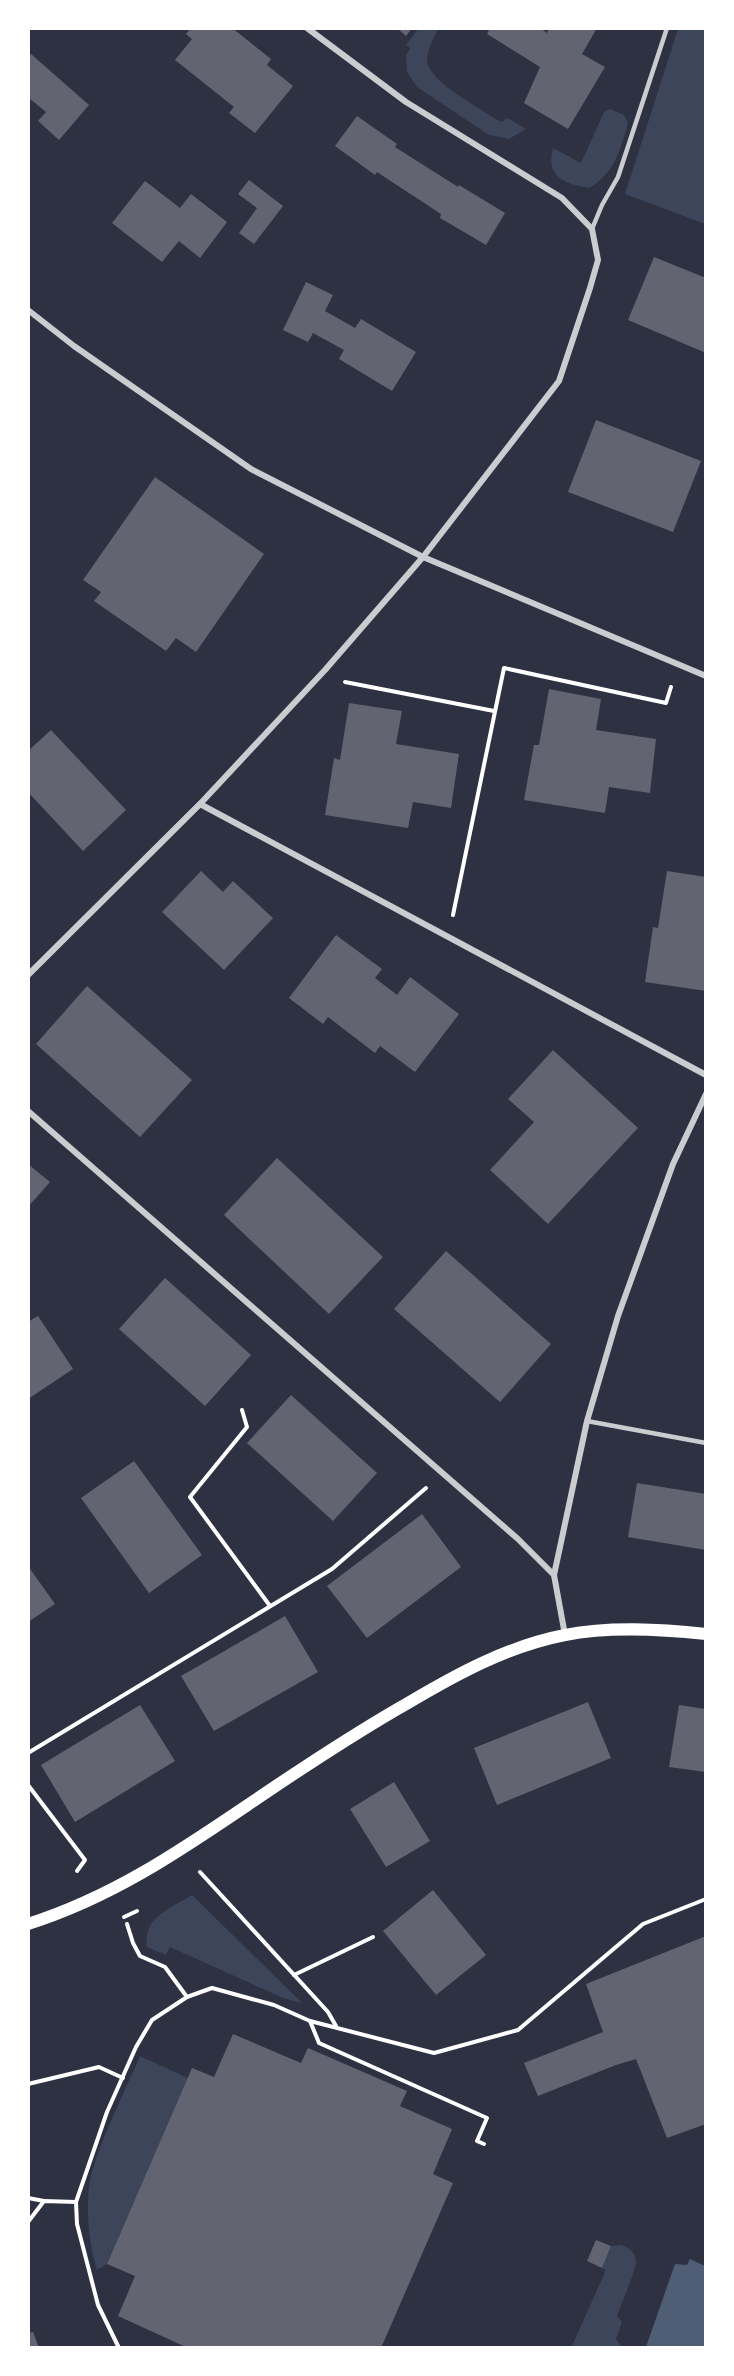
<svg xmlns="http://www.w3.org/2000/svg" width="734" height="2376" viewBox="0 0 734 2376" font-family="'Noto Sans',sans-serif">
<rect width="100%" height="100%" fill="#2d3142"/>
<g fill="#3c4559">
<path d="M 418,29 L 438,29 C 434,38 427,50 427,60 C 428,81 478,107 494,118 L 502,122 L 507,118 L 526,129 L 509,139 L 489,135 L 417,87 L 407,72 L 406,56 L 410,48 L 406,45 Z"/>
<polygon points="678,29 705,29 705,224 625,194"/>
<path d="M 610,109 L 624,115 L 628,123 C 621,149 614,174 589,188 C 565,184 545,177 553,148 L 581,163 L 604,112 Z"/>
<path d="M 192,1895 L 302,2003 L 283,1998 L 170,1947 L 166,1955 L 147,1947 C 143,1916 170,1909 192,1895 Z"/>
<path d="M 140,2056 L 188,2078 L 107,2264 L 97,2270 C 88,2242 84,2197 93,2168 C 105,2130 124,2093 140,2056 Z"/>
<path d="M 620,2245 C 628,2247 635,2251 636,2261 C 636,2270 621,2305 617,2316 L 622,2322 L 616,2339 L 622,2347 L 571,2348 L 606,2270 L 602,2268 L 611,2246 Z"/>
</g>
<polygon fill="#4f5d75" points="690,2259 705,2266 705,2347 646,2347 675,2264 687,2265"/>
<g fill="#626471">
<polygon points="191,28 232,28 271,59 267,65 293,86 255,133 229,113 234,107 175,60 192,39 186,34"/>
<polygon points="397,28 412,28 406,36"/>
<polygon points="490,28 540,28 547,33 549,28 597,28 582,54 605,67 568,129 524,103 540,67 487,34"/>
<polygon points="31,54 89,105 59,140 38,121 46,112 30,99 28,102 28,57"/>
<polygon points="357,116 397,144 395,147 458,187 459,185 505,213 486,245 440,218 441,214 377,172 375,175 335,146"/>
<polygon points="249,180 283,206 254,244 239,233 257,208 238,194"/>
<polygon points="145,181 180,208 191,194 227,222 200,258 179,241 162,262 112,223"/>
<polygon points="654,257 706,278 706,353 628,320"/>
<polygon points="306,282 333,295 325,311 355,328 361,319 416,352 392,391 339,359 344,350 313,333 308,342 283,330"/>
<polygon points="596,420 701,461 673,532 568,492"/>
<polygon points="155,477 264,554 196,652 176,638 166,651 94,601 101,592 83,580"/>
<polygon points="549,689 601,699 596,730 656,739 650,793 609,787 605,813 524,800 534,745 539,745"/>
<polygon points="349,703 402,711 396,744 459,754 451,808 413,802 408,828 325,815 334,758 340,760"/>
<polygon points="51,730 126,810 83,851 28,792 28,751"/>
<polygon points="201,871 223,892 233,881 273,918 224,970 162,912"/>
<polygon points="667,871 706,877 706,991 645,982 653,927 658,928"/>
<polygon points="336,935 382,969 375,978 397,995 410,977 459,1014 415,1072 380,1046 375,1053 328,1017 323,1024 289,998"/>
<polygon points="87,986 192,1080 140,1137 36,1044"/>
<polygon points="553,1050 638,1128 548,1224 490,1170 534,1122 508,1099"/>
<polygon points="277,1158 383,1257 329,1314 224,1215"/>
<polygon points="28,1164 50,1182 28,1207"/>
<polygon points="446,1251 551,1344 500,1402 394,1309"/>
<polygon points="165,1278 251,1355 205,1406 119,1329"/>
<polygon points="38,1316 73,1369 28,1399 28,1322"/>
<polygon points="291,1395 377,1473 333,1521 247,1443"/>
<polygon points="134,1461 202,1555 149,1593 81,1498"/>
<polygon points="637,1483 706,1494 706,1550 628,1537"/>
<polygon points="422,1514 461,1567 367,1638 327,1586"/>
<polygon points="28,1566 55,1604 28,1622"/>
<polygon points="285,1616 318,1672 214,1731 181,1676"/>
<polygon points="588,1702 611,1758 497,1805 474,1748"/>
<polygon points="140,1705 175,1761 75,1822 41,1765"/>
<polygon points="679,1705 706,1709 706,1772 669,1767"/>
<polygon points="394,1782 430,1841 386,1867 350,1809"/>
<polygon points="433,1890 486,1955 436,1995 383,1931"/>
<polygon points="706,1936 706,2124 667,2138 636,2059 616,2065 538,2096 524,2063 603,2032 586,1984"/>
<polygon points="233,2034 301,2063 308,2048 407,2091 400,2106 452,2129 433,2174 453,2183 381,2348 188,2348 118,2316 135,2276 107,2264 192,2068 214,2077"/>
<polygon points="596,2240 611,2246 602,2268 587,2261"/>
<polygon points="33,2332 39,2348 28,2348 28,2333"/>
</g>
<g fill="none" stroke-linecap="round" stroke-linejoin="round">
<g stroke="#fff" stroke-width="4">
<polyline points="345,682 494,711"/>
<polyline points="453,915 504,668 666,703 671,687"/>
<polyline points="242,1410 247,1427 190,1497 270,1606"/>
<polyline points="28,1753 332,1569 426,1488"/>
<polyline points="28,1785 85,1860 77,1871"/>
<polyline points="200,1872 328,2012 336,2026"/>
<polyline points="124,1917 137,1911"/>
<polyline points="127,1924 133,1943 140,1956 165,1967 187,1997"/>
<polyline points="294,1975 373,1937"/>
<polyline points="310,2021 319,2043 487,2118 477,2141 484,2144"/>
<polyline points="28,2084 99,2067 123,2078"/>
<polyline points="28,2198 44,2201"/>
<polyline points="28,2222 44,2201 76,2202"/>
<polyline points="119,2348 98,2305 77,2224 76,2202 107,2112 136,2047 152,2020 187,1997 212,1988 274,2005 310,2021 434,2053 518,2030 643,1924 706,1899"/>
</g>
<g stroke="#caccd0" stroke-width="4.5">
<polyline points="592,229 602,205 618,177 667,28"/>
<polyline points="587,1421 706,1443"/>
</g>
<g stroke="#caccd0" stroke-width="6">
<polyline points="28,310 74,346 251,469 423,557 706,676"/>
<polyline points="200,804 706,1075"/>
<polyline points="28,975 200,804 325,670 423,557 559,381 590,288 598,260 592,229 562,198 406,102 307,28"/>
<polyline points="28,1111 518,1539 554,1575"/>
<polyline points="565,1635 554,1575 587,1421 618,1316 673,1164 706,1094"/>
</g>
<path stroke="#fff" stroke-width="12" d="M 28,1924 C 132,1891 211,1828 300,1770 C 335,1747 371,1724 408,1703 C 457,1674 508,1646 565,1635 C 610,1626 660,1629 706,1634"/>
</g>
<rect width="734" height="2376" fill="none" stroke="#ffffff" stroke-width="60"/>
</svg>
